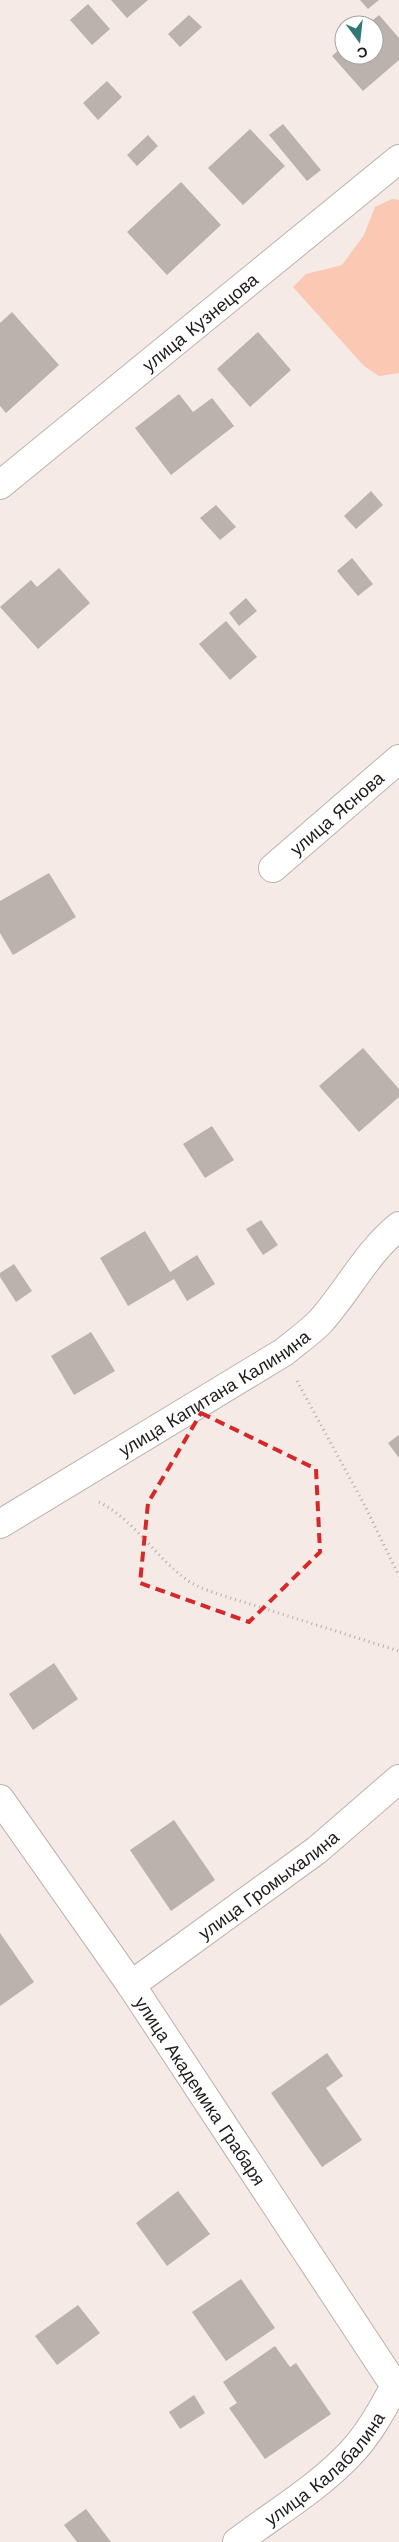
<svg xmlns="http://www.w3.org/2000/svg" width="399" height="2542" viewBox="0 0 399 2542" font-family="'Work Sans',sans-serif">
<rect width="100%" height="100%" fill="#f5eae6"/>
<polygon fill="#fbc8b3" points="392,199 399,200 399,373 379,376 364,366 293,287 306,274 342,265 364,235 375,207"/>
<g fill="#bbb1ad">
<polygon points="111,0 148,0 127,18"/>
<polygon points="360,0 379,0 368,9"/>
<polygon points="88,4 110,29 92,45 70,20"/>
<polygon points="189,15 202,27 180,47 168,34"/>
<polygon points="379,15 399,38 399,60 363,91 332,56 344,45 344,55 374,55 374,25 367,25"/>
<polygon points="107,81 122,97 98,120 83,103"/>
<polygon points="283,124 321,170 307,181 269,135"/>
<polygon points="250,129 285,166 243,205 208,168"/>
<polygon points="148,135 158,146 137,166 127,155"/>
<polygon points="181,182 221,225 167,275 127,232"/>
<polygon points="12,312 59,365 6,413 0,406 0,323"/>
<polygon points="258,332 291,370 250,407 217,369"/>
<polygon points="179,394 193,412 212,398 234,426 171,475 135,428"/>
<polygon points="371,491 383,505 356,529 344,516"/>
<polygon points="216,505 236,527 220,540 200,518"/>
<polygon points="352,558 373,584 358,596 337,571"/>
<polygon points="59,568 90,603 38,649 0,607 31,580 37,587"/>
<polygon points="246,598 257,611 239,626 229,613"/>
<polygon points="226,621 257,657 230,680 199,644"/>
<polygon points="49,873 76,917 13,955 0,933 0,901"/>
<polygon points="363,1048 399,1089 399,1097 359,1132 319,1086"/>
<polygon points="212,1126 234,1160 205,1178 183,1144"/>
<polygon points="261,1220 278,1245 263,1255 246,1229"/>
<polygon points="145,1231 170,1272 197,1255 215,1284 187,1301 174,1279 128,1306 100,1258"/>
<polygon points="14,1264 32,1291 16,1302 0,1277 0,1273"/>
<polygon points="91,1332 115,1371 74,1395 51,1356"/>
<polygon points="399,1435 399,1458 388,1443"/>
<polygon points="54,1663 78,1699 33,1730 9,1694"/>
<polygon points="174,1820 215,1880 171,1911 130,1850"/>
<polygon points="0,1933 34,1982 0,2006"/>
<polygon points="327,2053 343,2076 326,2088 362,2140 322,2167 271,2093"/>
<polygon points="178,2191 210,2234 167,2266 136,2223"/>
<polygon points="241,2279 275,2328 226,2361 192,2312"/>
<polygon points="78,2305 100,2333 57,2365 35,2336"/>
<polygon points="275,2346 290,2367 296,2363 331,2414 265,2459 229,2408 237,2403 223,2382"/>
<polygon points="194,2395 205,2413 180,2429 169,2412"/>
<polygon points="86,2509 111,2542 77,2542 64,2525"/>
</g>
<g fill="none" stroke-linecap="round" stroke-linejoin="round">
<g stroke="#bcb2ae" stroke-width="30">
<g id="minor">
<path id="s1" d="M 0,485 L 399,159"/>
<path id="s2" d="M 273,868 L 399,759"/>
<path id="s3" d="M 0,1524 L 284,1352 C 296,1342 309,1333 320,1322 C 348,1291 366,1253 399,1226"/>
<path id="s4" d="M 0,1799 L 131,1985 L 395,2386"/>
<path id="s5" d="M 131,1985 L 317,1850 L 399,1779"/>
<path id="s6" d="M 237,2542 C 274,2514 316,2489 348,2456 C 368,2436 382,2410 395,2386 L 399,2385"/>
</g>
</g>
<g stroke="#b3aba8" stroke-width="3" stroke-dasharray="1 4" stroke-linecap="butt">
<polyline points="297,1381 364,1504 399,1576"/>
<path d="M 99,1502 C 136,1521 156,1559 190,1582 C 198,1587 207,1590 215,1593 L 399,1651"/>
</g>
<use href="#minor" stroke="#fff" stroke-width="28"/>
</g>
<path fill="none" stroke="#d62828" stroke-width="4" stroke-dasharray="10 6" stroke-linejoin="round" d="M 201,1413 L 316,1469 L 320,1552 L 249,1622 L 140,1583 L 148,1503 Z"/>
<g text-anchor="middle" dominant-baseline="central" stroke-width="4.5" stroke-linejoin="round" paint-order="stroke">
<g font-size="18" fill="#1e1b19" stroke="#fff">
<text stroke="none"><textPath href="#s1" startOffset="258">улица Кузнецова</textPath></text>
<text stroke="none"><textPath href="#s2" startOffset="84">улица Яснова</textPath></text>
<text stroke="none"><textPath href="#s3" startOffset="251">улица Капитана Калинина</textPath></text>
<text stroke="none"><textPath href="#s5" startOffset="170">улица Громыхалина</textPath></text>
<text stroke="none"><textPath href="#s4" startOffset="354">улица Академика Грабаря</textPath></text>
<text stroke="none"><textPath href="#s6" startOffset="115">улица Калабалина</textPath></text>
</g>
</g>
<g transform="translate(359 40) rotate(165)"><circle r="24" fill="#ffffff" stroke="#a5a4a3"/>
<path d="M0-4L9 19L0 12L-9 19Z" fill="#317974"/>
<text y="-8" font-size="14" font-weight="bold" text-anchor="middle" fill="#1e1b19">С</text>
</g>
</svg>
